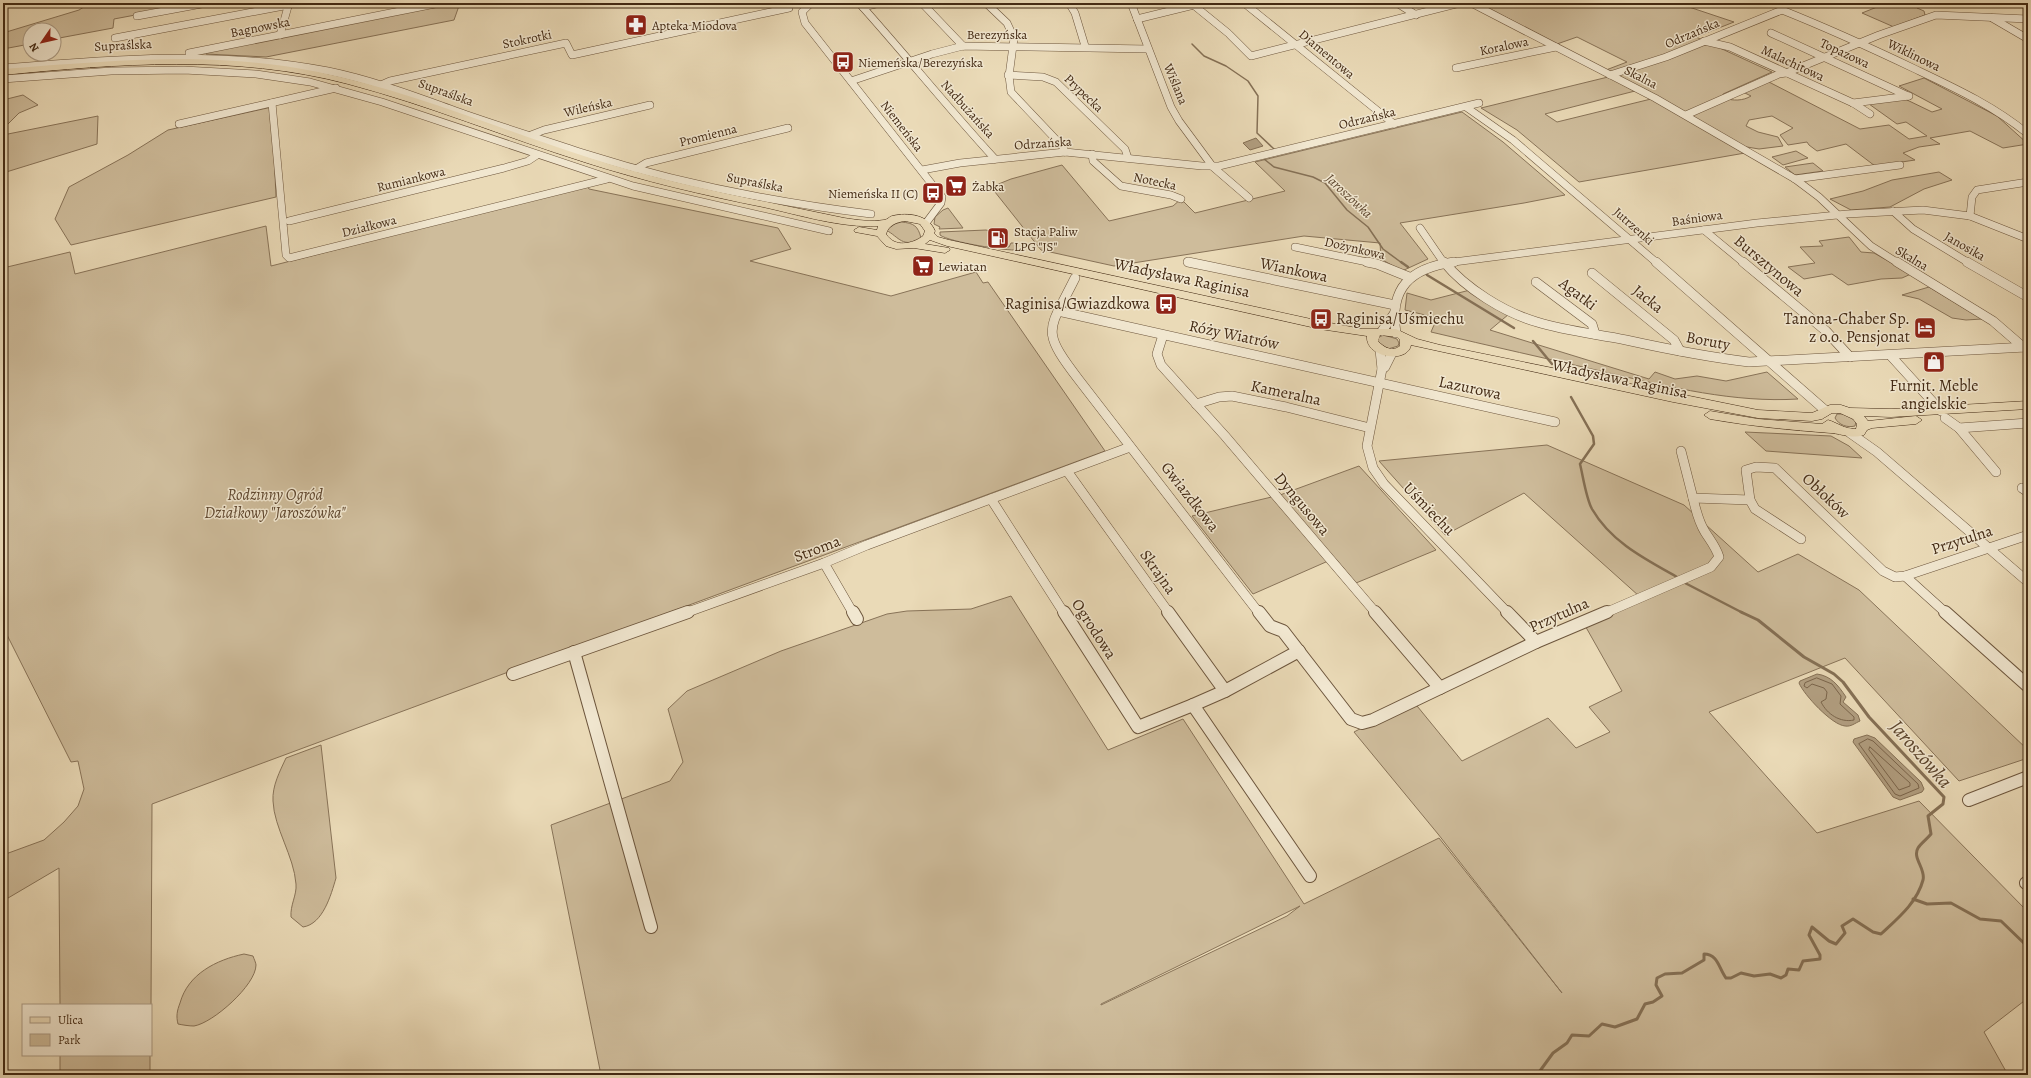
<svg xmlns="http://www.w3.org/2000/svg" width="2031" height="1078" viewBox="0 0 2031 1078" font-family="Alegreya,serif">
<rect width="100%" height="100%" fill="#eadab7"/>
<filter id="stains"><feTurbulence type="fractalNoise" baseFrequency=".005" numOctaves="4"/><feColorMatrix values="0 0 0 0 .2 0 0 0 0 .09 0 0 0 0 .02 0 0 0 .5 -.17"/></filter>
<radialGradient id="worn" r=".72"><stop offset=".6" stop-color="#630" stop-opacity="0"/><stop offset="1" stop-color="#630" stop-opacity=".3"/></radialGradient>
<g fill="#cebc9b" stroke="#887358" fill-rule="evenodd">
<polygon points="90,3 170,3 177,4 178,7 114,19 113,28 54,39 54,30 30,30 30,44 3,49 3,33 79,10"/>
<polygon points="440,3 460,3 454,20 266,57 206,54 210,50"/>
<path d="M 1479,3 L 1655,3 L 1664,7 L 1677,3 L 1734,22 L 1696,37 L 1772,72 L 1723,94 L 1724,98 C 1733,101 1743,101 1751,96 L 1743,92 L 1767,81 L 1860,129 L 1889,125 L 1909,139 L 1927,136 L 1906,122 L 1897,124 L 1869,104 L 1905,99 L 1932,112 L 1942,109 L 1899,86 L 1924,78 L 1997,116 L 2028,144 L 2003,148 L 1970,131 L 1930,138 L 1940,144 L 1919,147 L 1903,153 L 1915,160 L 1875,166 L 1846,144 L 1817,151 L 1809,145 L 1807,142 L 1788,145 L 1780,135 L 1793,128 L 1772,116 L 1749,120 L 1746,126 L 1758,132 L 1778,137 L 1783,146 L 1759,149 L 1741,146 L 1606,70 L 1627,62 L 1577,37 L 1557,44 Z"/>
<polygon points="1887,3 1948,3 1917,8 1924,11 1925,15 1894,27 1862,13"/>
<polygon points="1608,77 1635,91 1545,114 1557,122 1651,99 1745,153 1579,182 1517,130 1481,108"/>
<polygon points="23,95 38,105 19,113 7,125 3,126 3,100"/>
<polygon points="272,107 276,197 71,245 55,219 69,187 128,155 168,130"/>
<polygon points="1462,112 1503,142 1565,195 1524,203 1400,223 1428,259 1402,271 1381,259 1380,243 1304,236 1114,266 1041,250 991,187 1011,179 1062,165 1109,221 1173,206 1181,199 1195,213 1285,191 1255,162"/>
<polygon points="98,116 97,144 3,173 3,135"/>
<polygon points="1796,151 1808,158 1783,165 1772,157"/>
<polygon points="1813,163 1823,171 1795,175 1785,167"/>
<polygon points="1939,172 1952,180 1924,189 1890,207 1851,210 1830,199 1863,191 1892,180"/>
<polygon points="587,186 589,189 778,228 791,249 750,261 891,296 976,272 983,283 988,282 1105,451 152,804 151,1005 60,1005 59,868 3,901 3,855 44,840 64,822 78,806 84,789 78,761 71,762 3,627 3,268 70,252 75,274 266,226 271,266"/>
<polygon points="948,208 963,228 939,229 940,227 934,224 935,217 943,210"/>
<path d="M 901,222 C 914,223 918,226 921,238 C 903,249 899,237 886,230 L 895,224 Z"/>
<path d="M 986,230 L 997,233 L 1002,242 L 1000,246 L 1009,247 L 1011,243 L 1014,243 L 1018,250 C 1006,251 949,242 940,235 L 940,232 Z"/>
<polygon points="1849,237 1861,252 1874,253 1911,274 1902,278 1881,279 1848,285 1832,274 1804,279 1788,267 1815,263 1800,247 1823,246 1819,241"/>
<polygon points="1929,287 1982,319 1966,320 1952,318 1919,299 1902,295"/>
<path d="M 1470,290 L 1509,314 L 1490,330 L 1649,379 L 1655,372 L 1675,379 L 1697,376 L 1726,381 L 1767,372 L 1798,399 C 1734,403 1670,387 1609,373 C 1549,359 1490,346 1431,332 L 1437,318 L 1405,310 L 1407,293 L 1431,300 Z"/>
<polygon points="1384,335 1397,339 1399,343 1398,346 1388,349 1377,342 1379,337"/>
<path d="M 1837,414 L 1845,414 L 1856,421 L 1855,426 C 1847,428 1839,425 1835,418 Z"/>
<polygon points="1745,432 1831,436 1849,446 1862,458 1766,451"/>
<path d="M 1547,445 L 1684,505 L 1758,572 L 1798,554 L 1859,590 L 2028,750 L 2028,758 L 1959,781 L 1845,658 L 1709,712 L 1817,833 L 1919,801 L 2028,912 L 2028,998 L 1984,1032 L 2008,1075 L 601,1075 L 551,825 L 670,781 L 683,762 L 668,709 L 687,691 L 781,651 L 887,614 L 907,611 L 971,609 L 1011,596 L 1108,750 L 1183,719 L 1304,904 L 1439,838 L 1562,993 L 1438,834 L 1354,732 L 1413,701 L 1462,761 L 1548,718 L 1576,748 L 1610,732 L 1589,707 L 1622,691 L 1583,622 L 1639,596 L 1524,493 L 1445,535 L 1379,461 ZM 1300,906 L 1287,916 L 1101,1005 L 1101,1004 Z"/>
<polygon points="1359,466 1436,550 1356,583 1335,558 1253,594 1192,516 1280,495"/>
<path d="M 321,745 L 336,878 C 331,895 323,924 303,927 L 291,917 C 290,905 297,895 296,884 C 294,856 274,828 273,801 C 272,786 280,771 286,758 Z"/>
<path d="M 244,954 L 253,956 C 254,959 256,963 256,965 C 256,985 213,1023 194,1026 C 189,1026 183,1025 178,1024 C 176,1016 177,1011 180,1003 C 188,974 216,960 244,954 Z"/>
<rect x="60" y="1055" width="90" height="20"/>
</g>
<g fill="#b19e80" stroke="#857055">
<polygon points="1256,138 1263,146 1250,150 1243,143"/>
<path d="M 1817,674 C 1831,676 1838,685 1846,697 L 1843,702 L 1858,715 L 1860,721 C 1855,723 1851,727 1845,726 C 1832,725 1804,695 1799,683 L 1800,681 Z"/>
<polygon points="1867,735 1875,738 1921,782 1924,789 1922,792 1900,800 1893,797 1853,742 1854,739"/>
</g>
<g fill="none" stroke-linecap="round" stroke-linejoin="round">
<g stroke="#7a644a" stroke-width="1">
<path d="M 1817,678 L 1832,684 L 1841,696 L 1840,704 L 1854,717 L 1854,720 C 1840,723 1827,714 1821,702 L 1826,699 L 1827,692 L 1824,688 L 1812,684 L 1807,688 L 1804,686 L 1805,683 Z"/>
<polygon points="1868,739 1873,741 1918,784 1919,788 1900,796 1895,794 1859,744"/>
<polygon points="1870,747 1910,783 1910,786 1899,790 1869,750"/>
</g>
<g stroke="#857055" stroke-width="1.5">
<polyline points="1192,44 1204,56 1226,66 1248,81 1258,96 1257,133 1274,149"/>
<polyline points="1264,159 1274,167 1313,177 1325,183 1347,210 1368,227 1383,249 1402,263"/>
</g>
<g stroke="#857055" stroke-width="2.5">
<polyline points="1401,262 1408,267"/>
<polyline points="1427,275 1514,328"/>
<polyline points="1533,341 1552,364"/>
<path d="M 1571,397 L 1593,436 L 1594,444 L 1580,464 C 1583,476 1586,498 1592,509 C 1611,542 1645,559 1677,577"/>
<polyline points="1685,583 1743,613"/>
</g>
<g stroke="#857055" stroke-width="3">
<polyline points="1913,899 1927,904 1951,903 1980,919 2001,921 2028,947"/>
<path d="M 1537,1075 L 1553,1053 L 1567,1043 L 1572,1035 L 1589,1036 L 1602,1024 L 1615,1027 L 1637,1019 L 1645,1004 L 1653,1002 L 1662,996 L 1656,985 L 1657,978 L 1665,974 L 1682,973 L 1704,960 L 1704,954 C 1718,954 1719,969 1726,978 L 1731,978 L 1741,973 L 1754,976 L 1770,974 L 1781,978 L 1786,975 L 1788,969 L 1799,970 L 1803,961 L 1820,959 L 1820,955 L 1809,935 L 1812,927 L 1829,941 L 1836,944 L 1845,933 L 1842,926 L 1853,919 L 1873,932 L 1881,934 C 1897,919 1917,903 1923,880 C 1926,869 1912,858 1918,848 C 1921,843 1927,839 1931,834 L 1928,816 L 1943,804 L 1944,797 L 1869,717 L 1843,682 L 1834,674 L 1804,657 L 1758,620 L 1741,612"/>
</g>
<g stroke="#6d563d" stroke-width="8">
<g id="minor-far2">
<polyline points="811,3 802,12 805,23 942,197 941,203 926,223"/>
<path d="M 859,3 C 905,54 948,108 995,159"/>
<polyline points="922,3 963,46"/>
<polyline points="986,3 1007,23 1014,38 1009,76 1011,92 1063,147 1065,152"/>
<polyline points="1069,3 1075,13 1085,46"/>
<polyline points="1131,3 1171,107 1179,121 1213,167 1249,198"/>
<polyline points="1191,3 1228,33"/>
<polyline points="1244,3 1394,124"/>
<polyline points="1397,3 1416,15"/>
<polyline points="1471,3 1655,98 1795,179 1819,197 1871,246 1898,263"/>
<polyline points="863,7 880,3"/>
<path d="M 1782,10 C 1827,28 1871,48 1915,69 C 1955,88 1994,106 2028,134"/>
<polyline points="137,16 207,3"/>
<polyline points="1992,18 2028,39"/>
<polyline points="1137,19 1194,5"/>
<polyline points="1771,33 1908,96"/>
<polyline points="280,35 289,3"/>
<polyline points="1230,35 1251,56 1460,3"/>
<polyline points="115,38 289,5"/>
<polyline points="1704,41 1730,47 1853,103 1870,114"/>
<polyline points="189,53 440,3"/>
<path d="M 3,68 C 111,59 221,50 328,71 C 372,80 414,96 456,111 C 498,126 541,139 583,153 C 677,183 773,202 871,214"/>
<polyline points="1456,68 1556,47"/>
<polyline points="1008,75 1043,77 1056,82 1125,149 1128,158"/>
<polyline points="1610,75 1666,57 1782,10"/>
<polyline points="3,79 111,71 184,70 256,74 310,82 382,102 633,186 829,231"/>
<polyline points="851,81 932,54 963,46 1148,49"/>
<polyline points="381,85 390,81 566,43 572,55 789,8"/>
<polyline points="272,103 286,255 289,258 607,179"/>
<polyline points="1853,103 1909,96"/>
<polyline points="1466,107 1513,140 1657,263"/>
<polyline points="1686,115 1779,74 1786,73 1879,35 1936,15 2028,19"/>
<polyline points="179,124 336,88"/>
<polyline points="531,135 544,130 650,105"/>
<polyline points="1092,154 1093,161 1121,186 1171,195 1181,199"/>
<polyline points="636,169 646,163 788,128"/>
<polyline points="922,170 960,163 1065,152 1202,166 1219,166 1479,103"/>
<polyline points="1795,179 1900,165"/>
<polyline points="1893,211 1913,229 1969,263"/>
<polyline points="1970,216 1972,197 1977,190 2028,182"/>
<polyline points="289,221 504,168 528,161 537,155"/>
<polyline points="1420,228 1444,263"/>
<polyline points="1704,230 1744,263"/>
<polyline points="1295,247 1372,263"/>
<polyline points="1188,262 1192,263"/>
<polyline points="1446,263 1757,223 1847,214 1923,210 1970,216 2028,239"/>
</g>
</g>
<g stroke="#6d563d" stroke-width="10">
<g id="minor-far1">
<polyline points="1188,262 1395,305"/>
<polyline points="1367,262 1377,264 1409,277"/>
<path d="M 1444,262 C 1465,288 1505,313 1537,322 C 1566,331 1597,334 1626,340 C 1667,349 1708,357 1749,362 L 2026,347"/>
<polyline points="1656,262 1826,411"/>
<polyline points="1743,262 1826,331 1850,357"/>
<polyline points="1897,262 1993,321 2023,347"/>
<polyline points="1967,262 2028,297"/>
<polyline points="1592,273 1674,340 1680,351"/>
<path d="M 1075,278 C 1049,331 1039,328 1079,380 L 1259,613"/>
<polyline points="1536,282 1592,324 1595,334"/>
<polyline points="1058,311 1555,422"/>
<polyline points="1382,331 1394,314"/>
<path d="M 1396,333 C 1389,288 1410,268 1454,262"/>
<polyline points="1163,335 1157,354 1161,365 1225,436 1376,613"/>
<polyline points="1380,350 1382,369 1367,446 1373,468 1384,484 1508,613"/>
<polyline points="1890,355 1941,411"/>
<polyline points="1382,369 1385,367 1392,353"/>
<polyline points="1196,404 1219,397 1232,396 1286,407 1370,428"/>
<polyline points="1945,418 1959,428 1996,472"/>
<polyline points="1959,428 2028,423"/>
<polyline points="1850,433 1877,452 2028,582"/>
<polyline points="1681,451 1693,498 1750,500"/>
<polyline points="1067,471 1169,613"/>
<polyline points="2022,488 2028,492"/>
<polyline points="991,499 1064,613"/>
<polyline points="1801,539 1755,509 1750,500 1746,470 1756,467 1775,468 1883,571 1895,577 1905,576 2028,535"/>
<polyline points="824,563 853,613"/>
<polyline points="1905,576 1946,613"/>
<polyline points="685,613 824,563 867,545 1130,447"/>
<path d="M 1605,613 L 1711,567 L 1719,557 C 1716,547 1710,540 1705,532 C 1698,521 1696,510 1693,498"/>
</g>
</g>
<g stroke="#6d563d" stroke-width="14">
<g id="minor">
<polyline points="853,612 857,619"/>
<polyline points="1064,612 1138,727 1193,705"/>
<polyline points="1168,612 1225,691"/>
<polyline points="1259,612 1270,626 1283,631 1351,719 1362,723 1373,720 1536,642 1607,612"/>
<polyline points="1375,612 1440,688"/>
<polyline points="1507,612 1536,642"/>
<polyline points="1945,612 2028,686"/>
<polyline points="1299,651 1225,691 1193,705 1310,876"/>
<polyline points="574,652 651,927"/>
<polyline points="513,674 688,612"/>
<polyline points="1969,800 2028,777"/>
<polyline points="2026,883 2028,882"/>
</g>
</g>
<g stroke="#432a14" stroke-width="1">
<path id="major" d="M 189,59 C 232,60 275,63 318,72 C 411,91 499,129 590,158 C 673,185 759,200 844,218 C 857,220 871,222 884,220 C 887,220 889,217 892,216 C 908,212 929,215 935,231 L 934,233 L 938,237 L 949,240 L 1320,321 L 1362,329 L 1396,329 L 1417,339 L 1440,345 L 1758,410 L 1812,413 L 1830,405 L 1841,405 L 1850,408 L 1891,409 L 2028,401 L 2028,409 L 1891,417 L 1864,416 L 1868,421 L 1916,416 L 1922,420 L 1916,424 L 1872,428 L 1867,430 L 1864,435 C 1851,439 1843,434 1831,433 C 1790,430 1750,426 1710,419 L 1704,415 L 1710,411 L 1758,419 L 1822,424 L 1828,420 C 1838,423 1844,429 1856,429 L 1857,424 L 1853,419 L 1840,413 L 1832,413 L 1822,419 L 1812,421 L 1758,418 L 1673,402 L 1411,345 C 1408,364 1365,358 1367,336 L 1320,329 L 947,246 L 930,240 L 925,244 L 949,248 L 950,250 L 945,253 L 914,248 L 896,249 L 886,246 L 877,236 L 855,232 L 854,230 L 859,227 L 877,230 L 878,226 C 840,228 800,215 763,207 C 703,195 643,181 584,162 C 505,137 428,105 348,84 C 235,54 118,64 3,75 L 3,69 C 65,64 127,59 189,59 ZM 905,221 L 920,224 L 925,231 L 923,236 C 912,244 895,248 886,234 C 889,225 896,222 905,221 ZM 1380,335 L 1397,337 L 1400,340 L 1400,346 C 1393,352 1384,348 1378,341 Z"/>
</g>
<use href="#minor-far2" stroke="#f1e7d0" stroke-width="7"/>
<use href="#minor-far1" stroke="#f1e7d0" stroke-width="9"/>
<use href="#minor" stroke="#f1e7d0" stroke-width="12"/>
<use href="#major" fill="#eadab7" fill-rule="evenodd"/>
</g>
<defs>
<g id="pharmacy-square" transform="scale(1.15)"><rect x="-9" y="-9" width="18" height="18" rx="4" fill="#8f2418" stroke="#f1e7d0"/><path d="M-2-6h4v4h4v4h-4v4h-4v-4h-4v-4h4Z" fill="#fff"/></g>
<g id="bus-square" transform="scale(1.15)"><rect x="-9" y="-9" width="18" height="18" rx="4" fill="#8f2418" stroke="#f1e7d0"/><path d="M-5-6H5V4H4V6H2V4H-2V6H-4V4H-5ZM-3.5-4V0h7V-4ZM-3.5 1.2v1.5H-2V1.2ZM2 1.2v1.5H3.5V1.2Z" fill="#fff"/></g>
<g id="supermarket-square" transform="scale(1.15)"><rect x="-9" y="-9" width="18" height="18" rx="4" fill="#8f2418" stroke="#f1e7d0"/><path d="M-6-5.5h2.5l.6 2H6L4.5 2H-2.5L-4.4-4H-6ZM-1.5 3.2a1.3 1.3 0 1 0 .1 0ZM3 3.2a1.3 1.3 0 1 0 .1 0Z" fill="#fff"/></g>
<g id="fuel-square" transform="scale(1.15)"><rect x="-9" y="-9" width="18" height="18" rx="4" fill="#8f2418" stroke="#f1e7d0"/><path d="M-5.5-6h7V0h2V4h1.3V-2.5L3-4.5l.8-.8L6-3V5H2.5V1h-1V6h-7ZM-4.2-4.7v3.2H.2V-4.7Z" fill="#fff"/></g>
<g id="hotel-square" transform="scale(1.15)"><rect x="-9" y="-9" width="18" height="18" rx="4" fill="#8f2418" stroke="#f1e7d0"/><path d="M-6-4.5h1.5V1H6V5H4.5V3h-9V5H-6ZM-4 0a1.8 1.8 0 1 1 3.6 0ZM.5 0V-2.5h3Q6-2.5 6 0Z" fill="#fff"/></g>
<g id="shop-square" transform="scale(1.15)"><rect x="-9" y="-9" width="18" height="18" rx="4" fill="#8f2418" stroke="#f1e7d0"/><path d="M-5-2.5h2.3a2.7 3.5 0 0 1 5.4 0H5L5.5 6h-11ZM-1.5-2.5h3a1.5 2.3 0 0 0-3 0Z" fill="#fff"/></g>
</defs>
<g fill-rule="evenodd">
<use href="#pharmacy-square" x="636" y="25"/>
<use href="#bus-square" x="843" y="62"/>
<use href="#supermarket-square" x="956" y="186"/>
<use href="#bus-square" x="933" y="193"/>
<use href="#fuel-square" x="998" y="238"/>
<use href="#supermarket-square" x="923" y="266"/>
<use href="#bus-square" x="1166" y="304"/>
<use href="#bus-square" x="1321" y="319"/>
<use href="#hotel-square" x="1925" y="328"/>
<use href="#shop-square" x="1934" y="362"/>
</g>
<g text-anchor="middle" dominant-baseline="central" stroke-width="3" stroke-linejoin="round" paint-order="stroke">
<g font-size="13" fill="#432a14" stroke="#f1e7d0" text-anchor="start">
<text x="652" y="25">Apteka Miodova</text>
<text x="858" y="62">Niemeńska/Berezyńska</text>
<text x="972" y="186">Żabka</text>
<text x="918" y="193" text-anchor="end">Niemeńska II (C)</text>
<text x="1014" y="231">Stacja Paliw<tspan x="1014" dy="15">LPG "JS"</tspan></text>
<text x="938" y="266">Lewiatan</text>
</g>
<g font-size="13" fill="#432a14" stroke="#f1e7d0">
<text transform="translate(260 27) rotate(-11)">Bagnowska</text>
<text transform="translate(1692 33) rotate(-23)">Odrzańska</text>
<text x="997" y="34">Berezyńska</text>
<text transform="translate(527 39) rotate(-12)">Stokrotki</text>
<text transform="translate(123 45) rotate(-3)">Supraślska</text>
<text transform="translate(1504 46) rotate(-12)">Koralowa</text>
<text transform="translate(1845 53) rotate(25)">Topazowa</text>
<text transform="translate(1327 54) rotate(40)">Diamentowa</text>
<text transform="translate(1914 55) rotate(26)">Wiklinowa</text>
<text transform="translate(1793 63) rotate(25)">Malachitowa</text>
<text transform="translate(1641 77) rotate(27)">Skalna</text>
<text transform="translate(1176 84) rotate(67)">Wiślana</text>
<text transform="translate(446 92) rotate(20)">Supraślska</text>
<text transform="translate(1084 93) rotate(44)">Prypecka</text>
<text transform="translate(588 107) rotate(-13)">Wileńska</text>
<text transform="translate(968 109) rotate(48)">Nadbużańska</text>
<text transform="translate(1367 118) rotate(-14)">Odrzańska</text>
<text transform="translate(902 126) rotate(52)">Niemeńska</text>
<text transform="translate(708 135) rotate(-14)">Promienna</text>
<text transform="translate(1043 143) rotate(-4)">Odrzańska</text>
<text transform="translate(411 179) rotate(-14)">Rumiankowa</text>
<text transform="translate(1155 181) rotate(12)">Notecka</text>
<text transform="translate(755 182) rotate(11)">Supraślska</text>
<text transform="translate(1697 218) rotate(-8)">Baśniowa</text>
<text transform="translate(369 226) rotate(-14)">Działkowa</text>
<text transform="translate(1634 226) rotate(41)">Jutrzenki</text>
<text transform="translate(1965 246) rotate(30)">Janosika</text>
<text transform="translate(1355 248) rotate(13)">Dożynkowa</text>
<text transform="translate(1912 258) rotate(31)">Skalna</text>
</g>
<g font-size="14" font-style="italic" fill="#5e472f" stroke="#f1e7d0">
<text transform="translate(1349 196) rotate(43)">Jaroszówka</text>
</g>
<g font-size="16" fill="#432a14" stroke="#f1e7d0">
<text transform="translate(1769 266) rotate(40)">Bursztynowa</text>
<text transform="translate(1294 270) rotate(12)">Wiankowa</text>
<text transform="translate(1182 278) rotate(12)">Władysława Raginisa</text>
<text transform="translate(1578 294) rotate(37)">Agatki</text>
<text transform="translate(1648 299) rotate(39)">Jacka</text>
<text transform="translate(1234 335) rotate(12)">Róży Wiatrów</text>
<text transform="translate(1708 341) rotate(11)">Boruty</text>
<text transform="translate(1620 379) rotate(12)">Władysława Raginisa</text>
<text transform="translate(1470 388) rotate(12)">Lazurowa</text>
<text transform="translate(1286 393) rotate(12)">Kameralna</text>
<text transform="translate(1826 496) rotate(43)">Obłoków</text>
<text transform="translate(1190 497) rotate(52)">Gwiazdkowa</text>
<text transform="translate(1302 504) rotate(50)">Dyngusowa</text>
<text transform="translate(1429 509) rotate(46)">Uśmiechu</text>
<text transform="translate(1962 540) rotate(-18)">Przytulna</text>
<text transform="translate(817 549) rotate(-21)">Stroma</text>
<text transform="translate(1158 572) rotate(55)">Skrajna</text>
<text transform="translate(1559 615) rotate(-24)">Przytulna</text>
<text transform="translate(1094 629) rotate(57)">Ogrodowa</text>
</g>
<g font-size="16" fill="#432a14" stroke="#f1e7d0" text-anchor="end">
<text x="1150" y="304">Raginisa/Gwiazdkowa</text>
<text x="1336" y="319" text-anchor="start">Raginisa/Uśmiechu</text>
<text x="1910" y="319">Tanona-Chaber Sp.<tspan x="1910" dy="18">z o.o. Pensjonat</tspan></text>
<text x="1934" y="386" text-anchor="middle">Furnit. Meble<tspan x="1934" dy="18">angielskie</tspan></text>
</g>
<g font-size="16" font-style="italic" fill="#5f472f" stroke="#f1e7d0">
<text x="275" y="495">Rodzinny Ogród<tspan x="275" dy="18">Działkowy "Jaroszówka"</tspan></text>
</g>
<g font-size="20" font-style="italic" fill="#5e472f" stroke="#f1e7d0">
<text transform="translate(1921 754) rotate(49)">Jaroszówka</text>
</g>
</g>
<rect width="2031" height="1078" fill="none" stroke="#eadab7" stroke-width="16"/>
<rect x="4" y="4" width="2023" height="1070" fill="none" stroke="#432a14" stroke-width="2"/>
<rect x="8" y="8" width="2015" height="1062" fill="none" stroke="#432a14"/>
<rect x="22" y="1004" width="130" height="52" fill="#f1e7d0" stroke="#ab9b85"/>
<rect x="30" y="1017" width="20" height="6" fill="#eadab7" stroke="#ab9b85"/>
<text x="58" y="1024" font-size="12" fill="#432a14">Ulica</text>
<rect x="30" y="1034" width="20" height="12" fill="#cebc9b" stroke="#ab9b85"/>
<text x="58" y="1044" font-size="12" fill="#432a14">Park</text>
<g transform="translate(42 42) rotate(236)"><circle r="19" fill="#f1e7d0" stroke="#ab9b85"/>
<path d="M0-3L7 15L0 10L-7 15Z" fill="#8f2418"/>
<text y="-6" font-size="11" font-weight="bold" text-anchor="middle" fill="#432a14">N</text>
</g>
<rect width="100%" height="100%" filter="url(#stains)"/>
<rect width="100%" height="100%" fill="url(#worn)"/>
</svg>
